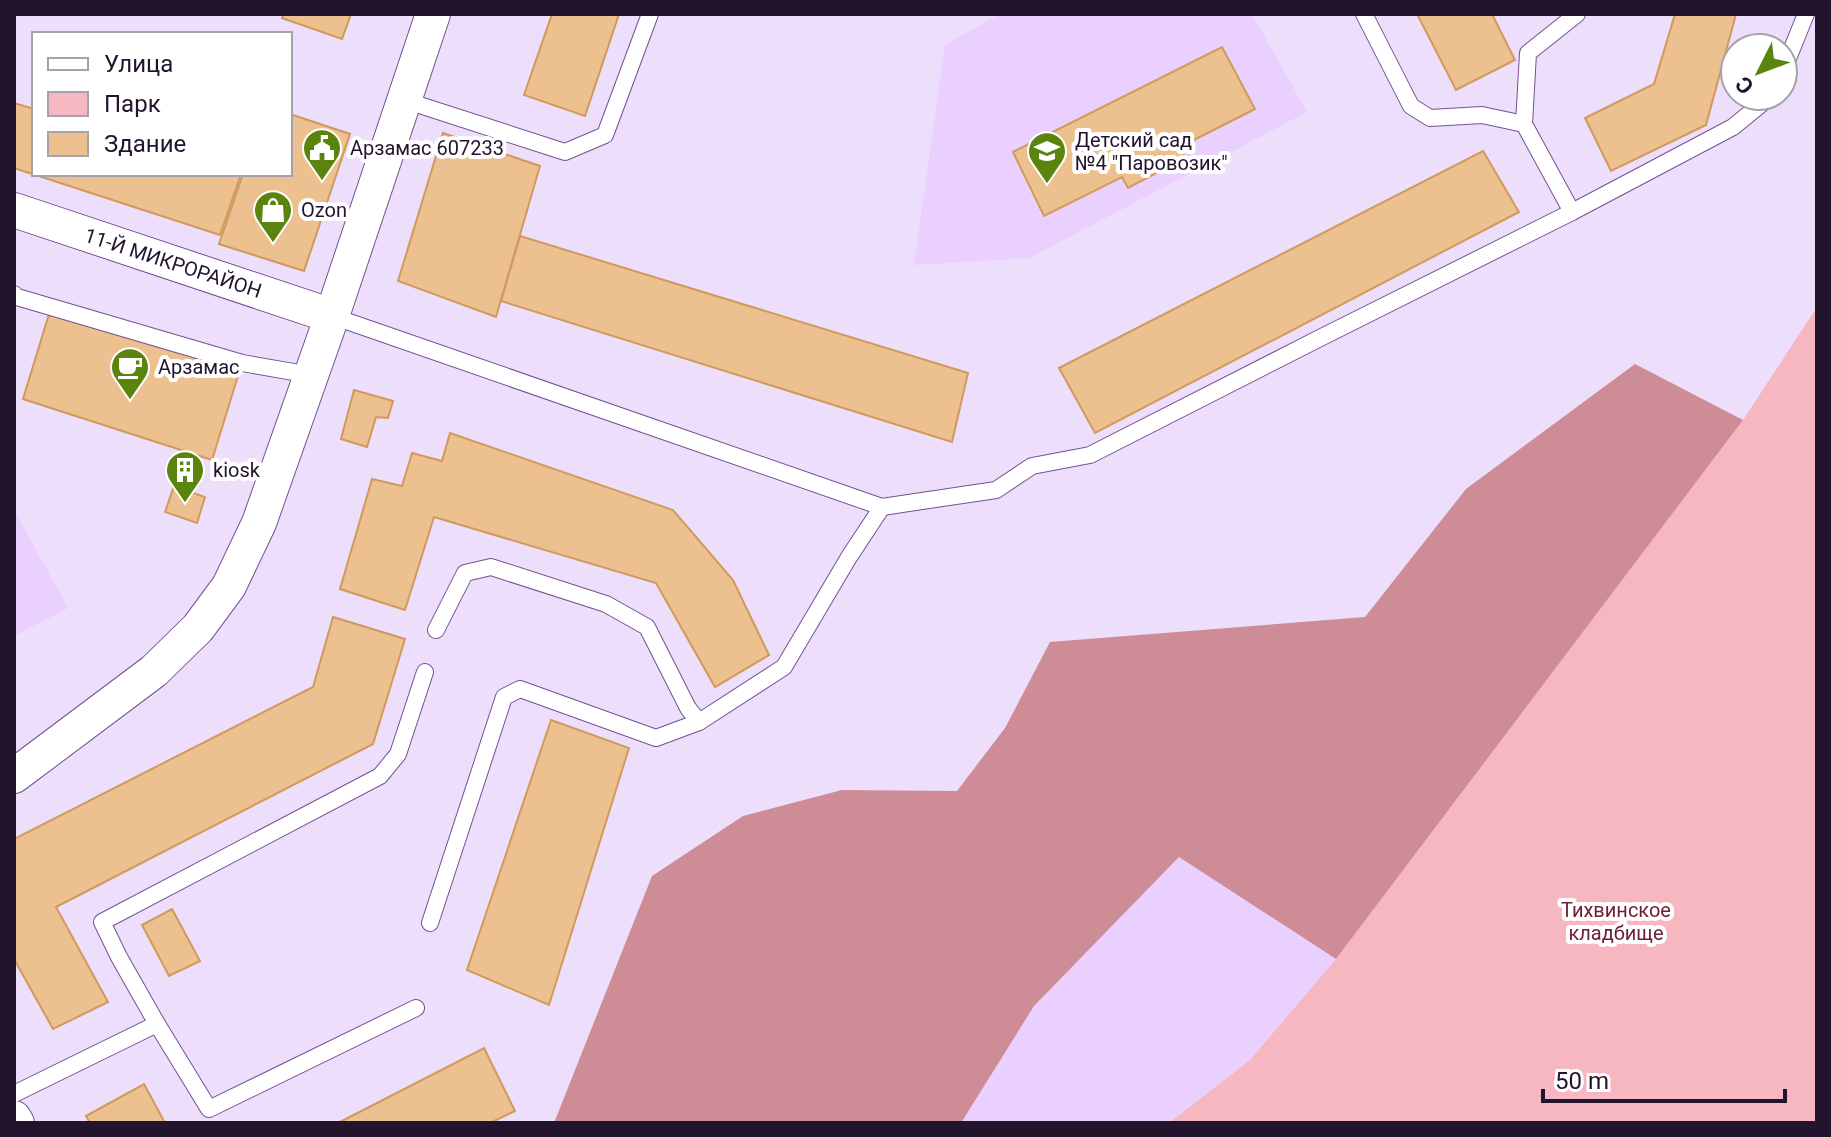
<svg xmlns="http://www.w3.org/2000/svg" width="1831" height="1137" viewBox="0 0 1831 1137" font-family="Roboto,sans-serif">
<rect width="100%" height="100%" fill="#eddefb"/>
<g fill="#e9d0fe">
<polygon points="1000,14 1252,14 1307,112 1029,258 914,265 945,45"/>
<polygon points="14,510 68,608 14,636"/>
<polygon points="1179,857 1336,959 1250,1060 1169,1123 961,1123 1034,1006"/>
</g>
<polygon fill="#f7b7c1" points="1817,307 1817,1123 1169,1123 1250,1060 1336,959 1743,420"/>
<polygon fill="#ce8c97" points="1635,364 1743,420 1336,959 1179,857 1034,1006 961,1123 554,1123 652,876 743,816 842,790 957,791 1005,728 1050,642 1365,617 1466,489"/>
<g fill="#ecc08f" stroke="#d09a5c" stroke-width="2">
<polygon points="283,14 351,14 342,39 282,18"/>
<polygon points="552,14 619,14 585,116 524,95"/>
<polygon points="1417,14 1492,14 1515,60 1456,90"/>
<polygon points="1675,14 1736,14 1706,125 1611,171 1585,118 1654,84"/>
<polygon points="1222,47 1255,109 1180,147 1185,158 1128,188 1122,177 1044,216 1013,152"/>
<polygon points="14,103 34,109 34,174 241,174 220,235 14,168"/>
<polygon points="290,114 350,134 304,271 219,244 243,174 290,174"/>
<polygon points="443,133 540,166 496,317 398,281"/>
<polygon points="1483,151 1519,212 1095,433 1059,368"/>
<polygon points="520,236 968,373 952,442 501,301"/>
<polygon points="49,314 242,363 212,460 23,399"/>
<polygon points="354,390 393,401 388,418 376,417 367,447 341,439"/>
<polygon points="450,433 673,510 733,580 769,655 715,687 656,583 434,517 405,610 340,589 372,479 402,486 412,453 442,461"/>
<polygon points="174,486 205,497 197,523 165,512"/>
<polygon points="333,617 405,639 373,744 56,907 108,1002 53,1029 14,959 14,839 313,687"/>
<polygon points="551,720 629,748 549,1005 467,970"/>
<polygon points="172,909 200,961 169,976 142,925"/>
<polygon points="484,1048 515,1111 490,1123 338,1123"/>
<polygon points="144,1084 165,1123 90,1123 86,1116"/>
</g>
<g fill="none" stroke-linecap="round" stroke-linejoin="round">
<g stroke="#74518f" stroke-width="18">
<g id="lane">
<polyline points="1364,14 1411,106 1430,118 1482,115 1524,124"/>
<polyline points="1783,71 1806,14"/>
<polyline points="404,100 565,152 605,135 650,14"/>
<polyline points="1572,212 1524,124 1528,53 1577,14"/>
<polyline points="14,294 17,297 242,363 311,375"/>
<polyline points="332,316 882,507 996,490 1032,466 1090,455 1320,338 1572,212 1733,127 1771,96"/>
<polyline points="436,630 465,573 491,567 606,604 647,627 688,708 699,722"/>
<polyline points="430,923 504,697 520,689 656,738 699,722 784,667 849,557 882,507"/>
<polyline points="157,1024 119,957 102,922 380,776 398,754 425,672"/>
<polyline points="14,1094 157,1024 209,1109 416,1008"/>
</g>
</g>
<g stroke="#74518f" stroke-width="36">
<g id="street">
<polyline points="14,210 332,316"/>
<polyline points="14,776 154,671 198,628 229,586 259,523 332,316 433,14"/>
<polyline points="14,1118 17,1123"/>
</g>
</g>
<use href="#lane" stroke="#fff" stroke-width="16"/>
<use href="#street" stroke="#fff" stroke-width="34"/>
</g>
<defs>
<g id="civic-pin" transform="scale(2)"><path d="M0 17L-7.5 6A9.5 9.5 0 1 1 7.5 6Z" fill="#5a840e" stroke="#fff"/><path d="M-.6-6.5H3V-4.5H.6V-3L4-1V1h2V6H-6V1h2V-1L-.6-3ZM-1.2 2.5V6h2.4V2.5Z" fill="#fff"/></g>
<g id="school-pin" transform="scale(2)"><path d="M0 17L-7.5 6A9.5 9.5 0 1 1 7.5 6Z" fill="#5a840e" stroke="#fff"/><path d="M0-5L7-2L0 1L-7-2ZM-4 1L0 2.5L4 1V4Q0 6-4 4Z" fill="#fff"/></g>
<g id="shop-pin" transform="scale(2)"><path d="M0 17L-7.5 6A9.5 9.5 0 1 1 7.5 6Z" fill="#5a840e" stroke="#fff"/><path d="M-5-2.5h2.3a2.7 3.5 0 0 1 5.4 0H5L5.5 6h-11ZM-1.5-2.5h3a1.5 2.3 0 0 0-3 0Z" fill="#fff"/></g>
<g id="cafe-pin" transform="scale(2)"><path d="M0 17L-7.5 6A9.5 9.5 0 1 1 7.5 6Z" fill="#5a840e" stroke="#fff"/><path d="M-5.5-4.5H6V0H3Q3 3.5 0 3.5H-2.5Q-5.5 3.5-5.5 0ZM3-3.2v2h1.7v-2ZM-6 4.5H4V6H-6Z" fill="#fff"/></g>
<g id="building-pin" transform="scale(2)"><path d="M0 17L-7.5 6A9.5 9.5 0 1 1 7.5 6Z" fill="#5a840e" stroke="#fff"/><path d="M-4-6H4V6H1V3H-1V6H-4ZM-2.5-4.3h1.7v1.8h-1.7ZM.8-4.3h1.7v1.8H.8ZM-2.5-1h1.7V.8h-1.7ZM.8-1h1.7V.8H.8Z" fill="#fff"/></g>
</defs>
<g fill-rule="evenodd">
<use href="#civic-pin" x="322" y="148"/>
<use href="#school-pin" x="1047" y="151"/>
<use href="#shop-pin" x="273" y="210"/>
<use href="#cafe-pin" x="130" y="367"/>
<use href="#building-pin" x="185" y="470"/>
</g>
<g text-anchor="middle" dominant-baseline="central" stroke-width="8" stroke-linejoin="round" paint-order="stroke">
<g font-size="20" fill="#22142d" stroke="#fff" text-anchor="start">
<text x="1075" y="140">Детский сад<tspan x="1075" dy="23">№4 "Паровозик"</tspan></text>
<text x="350" y="148">Арзамас 607233</text>
<text x="301" y="210">Ozon</text>
<text x="158" y="367">Арзамас</text>
<text x="213" y="470">kiosk</text>
</g>
<g font-size="20" fill="#22142d" stroke="#fff">
<text transform="translate(173 263) rotate(18)">11-Й МИКРОРАЙОН</text>
</g>
<g font-size="20" fill="#6e2034" stroke="#fff">
<text x="1616" y="910">Тихвинское<tspan x="1616" dy="23">кладбище</tspan></text>
</g>
</g>
<rect width="1831" height="1137" fill="none" stroke="#22142d" stroke-width="32"/>
<rect x="32" y="32" width="260" height="144" fill="#ffffff" stroke="#a7a1ab" stroke-width="2"/>
<rect x="48" y="58" width="40" height="12" fill="#ffffff" stroke="#a7a1ab" stroke-width="2"/>
<text x="104" y="72" font-size="24" fill="#22142d">Улица</text>
<rect x="48" y="92" width="40" height="24" fill="#f7b7c1" stroke="#a7a1ab" stroke-width="2"/>
<text x="104" y="112" font-size="24" fill="#22142d">Парк</text>
<rect x="48" y="132" width="40" height="24" fill="#ecc08f" stroke="#a7a1ab" stroke-width="2"/>
<text x="104" y="152" font-size="24" fill="#22142d">Здание</text>
<g transform="translate(1759 72) rotate(228)"><circle r="38" fill="#ffffff" stroke="#a7a1ab" stroke-width="2"/>
<path d="M0-6L14 30L0 20L-14 30Z" fill="#5a840e"/>
<text y="-12" font-size="22" font-weight="bold" text-anchor="middle" fill="#22142d">С</text>
</g>
<path d="M1543 1089v12h242v-12" fill="none" stroke="#22142d" stroke-width="4"/>
<text x="1555" y="1089" font-size="24" fill="#22142d" stroke="#ffffff" stroke-width="6" paint-order="stroke">50 m</text>
</svg>
